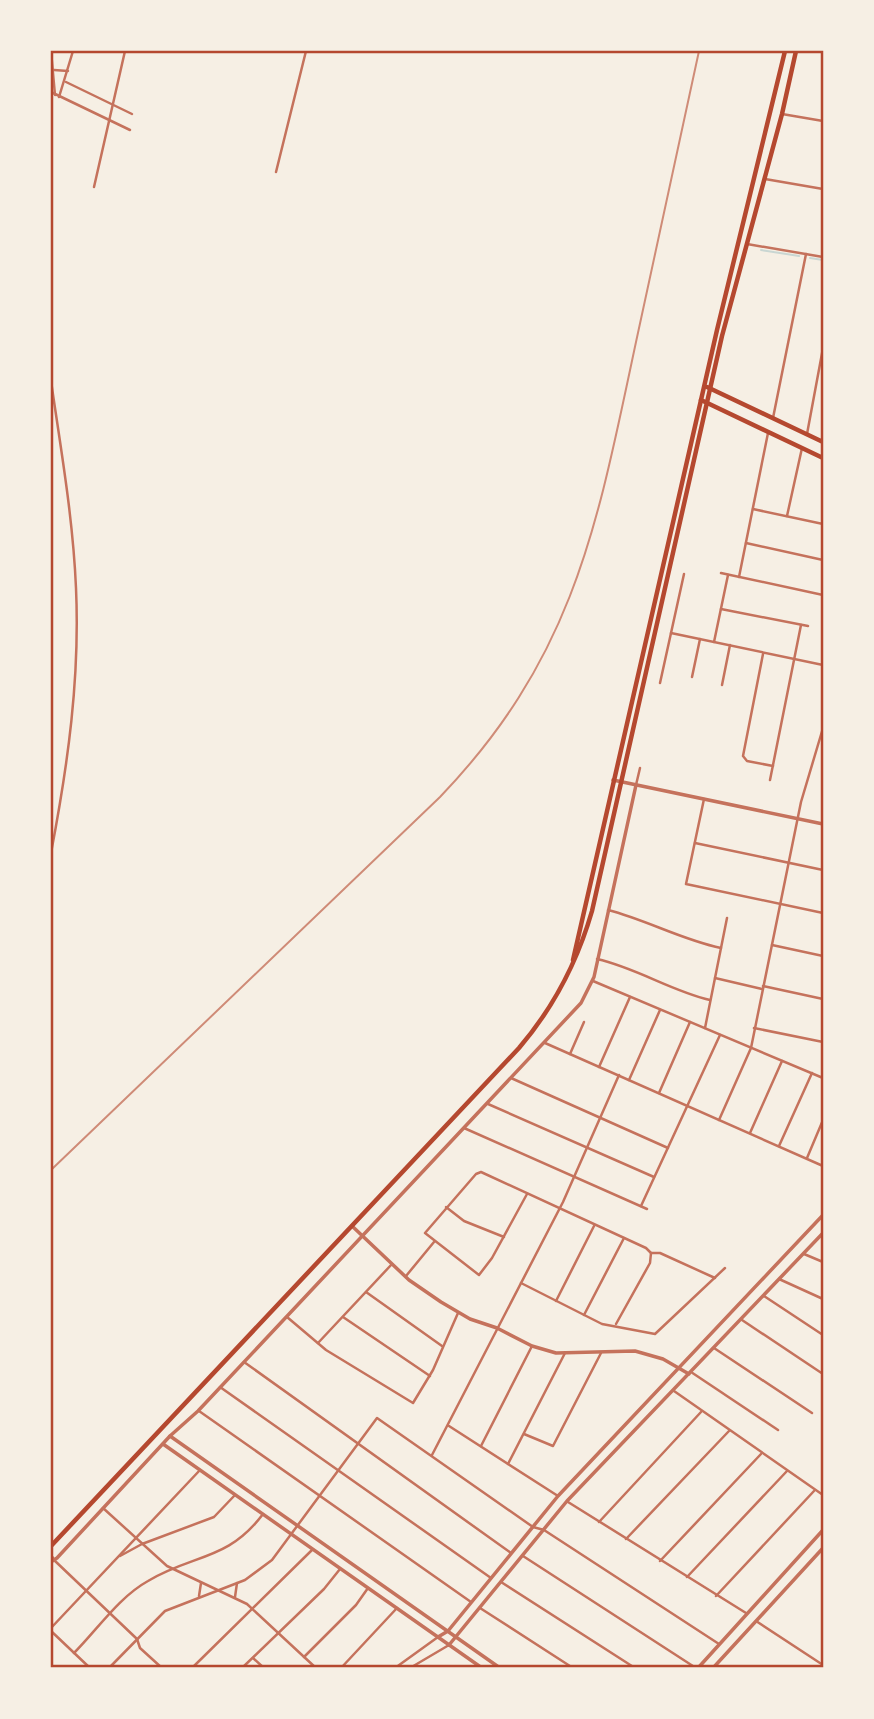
<svg xmlns="http://www.w3.org/2000/svg" width="874" height="1719" viewBox="0 0 874 1719" font-family="'Nunito Sans',sans-serif">
<rect width="100%" height="100%" fill="#f6efe4"/>
<g fill="none" stroke-linecap="round" stroke-linejoin="round">
<g stroke="#c9d6d2" stroke-width="2">
<polyline points="761,250 799,256"/>
<polyline points="810,258 823,260"/>
</g>
<g stroke="#c5725c" stroke-width="2.5">
<polyline points="51,51 55,95"/>
<polyline points="54,70 68,71"/>
<polyline points="66,82 132,114"/>
<polyline points="51,92 130,130"/>
<polyline points="59,97 73,51"/>
<polyline points="782,114 823,121"/>
<polyline points="276,172 306,51"/>
<polyline points="765,179 823,189"/>
<polyline points="94,187 125,51"/>
<polyline points="747,244 823,257"/>
<path d="M 51,381 C 61,450 73,518 76,588 C 80,678 68,764 51,853"/>
<polyline points="773,418 806,254"/>
<polyline points="807,434 823,348"/>
<polyline points="753,509 823,524"/>
<polyline points="787,516 802,448"/>
<polyline points="746,543 823,560"/>
<polyline points="721,573 823,595"/>
<polyline points="739,577 768,433"/>
<polyline points="721,609 808,626"/>
<polyline points="671,633 823,665"/>
<polyline points="714,642 728,575"/>
<polyline points="763,654 743,756 747,761 773,766"/>
<polyline points="692,677 700,639"/>
<polyline points="660,683 684,574"/>
<polyline points="722,685 730,645"/>
<polyline points="770,780 801,625"/>
<polyline points="636,785 640,768"/>
<polyline points="704,799 686,884 823,913"/>
<polyline points="695,843 823,870"/>
<path d="M 608,910 C 647,920 682,940 721,948"/>
<polyline points="772,945 823,956"/>
<path d="M 597,959 C 637,968 671,991 710,1000"/>
<polyline points="715,978 762,989"/>
<polyline points="593,981 823,1078"/>
<polyline points="763,986 823,999"/>
<polyline points="705,1028 727,918"/>
<polyline points="754,1028 823,1042"/>
<polyline points="545,1043 823,1166"/>
<polyline points="570,1054 584,1022"/>
<polyline points="599,1067 630,997"/>
<polyline points="511,1078 668,1148"/>
<polyline points="629,1080 660,1010"/>
<polyline points="659,1093 690,1022"/>
<polyline points="488,1104 654,1177"/>
<polyline points="719,1120 751,1048 801,802 823,728"/>
<polyline points="464,1128 647,1209"/>
<polyline points="750,1133 782,1061"/>
<polyline points="779,1146 812,1073"/>
<polyline points="807,1158 823,1120"/>
<polyline points="527,1194 492,1258 479,1275 425,1233 476,1174 481,1172 646,1248 651,1253 660,1253 715,1278"/>
<polyline points="641,1206 720,1035"/>
<polyline points="446,1207 464,1221 504,1237"/>
<polyline points="804,1254 823,1262"/>
<polyline points="406,1276 434,1242"/>
<polyline points="779,1279 823,1299"/>
<polyline points="521,1283 602,1324 655,1334 725,1268"/>
<polyline points="366,1292 442,1346"/>
<polyline points="764,1296 823,1335"/>
<polyline points="556,1301 594,1226"/>
<polyline points="584,1315 624,1238"/>
<polyline points="287,1317 326,1350 413,1403 433,1370 458,1313"/>
<polyline points="343,1317 430,1376"/>
<polyline points="742,1320 823,1374"/>
<polyline points="616,1324 650,1263 651,1253"/>
<polyline points="318,1343 392,1264"/>
<polyline points="714,1348 812,1413"/>
<polyline points="244,1362 511,1553"/>
<polyline points="691,1372 778,1430"/>
<polyline points="220,1387 491,1578"/>
<polyline points="674,1391 823,1495"/>
<polyline points="199,1411 471,1602"/>
<polyline points="449,1426 558,1496"/>
<polyline points="524,1434 553,1446 601,1353"/>
<polyline points="481,1446 532,1346"/>
<polyline points="432,1455 563,1202 619,1075"/>
<polyline points="508,1464 565,1353"/>
<polyline points="568,1502 746,1613"/>
<polyline points="103,1508 167,1566 247,1604 316,1668"/>
<polyline points="599,1522 701,1412"/>
<polyline points="626,1539 729,1431"/>
<polyline points="120,1556 142,1544 214,1517 235,1495"/>
<polyline points="523,1556 696,1668"/>
<polyline points="660,1561 761,1454"/>
<polyline points="51,1563 54,1560 137,1639 140,1648 162,1668"/>
<polyline points="687,1577 787,1471"/>
<polyline points="501,1582 635,1668"/>
<polyline points="199,1596 201,1583"/>
<polyline points="716,1596 814,1491"/>
<polyline points="235,1597 237,1583"/>
<polyline points="480,1608 573,1668"/>
<polyline points="756,1621 823,1665"/>
<polyline points="51,1628 200,1470"/>
<polyline points="51,1631 90,1668"/>
<path d="M 74,1653 C 97,1630 119,1597 148,1581 C 193,1554 228,1561 263,1514"/>
<polyline points="304,1657 356,1605 368,1588"/>
<polyline points="253,1658 264,1668"/>
<polyline points="109,1668 165,1611 245,1580 272,1560 377,1418 533,1527 544,1530 719,1644"/>
<polyline points="192,1668 312,1550"/>
<polyline points="242,1668 324,1589 340,1569"/>
<polyline points="341,1668 397,1608"/>
<polyline points="395,1668 438,1637"/>
<polyline points="410,1668 449,1645"/>
</g>
<g stroke="#c5725c" stroke-width="3.5">
<polyline points="613,780 823,824"/>
<polyline points="352,1226 409,1280 441,1302 470,1319 497,1328 532,1346 556,1353 635,1351 663,1359 689,1374"/>
<polyline points="170,1436 500,1668"/>
<polyline points="163,1444 482,1668"/>
<polyline points="51,1556 54,1560 57,1558 170,1436 198,1411 581,1003 594,977 636,785"/>
<polyline points="438,1637 448,1631 558,1496 823,1215"/>
<polyline points="449,1645 567,1501 823,1233"/>
<polyline points="698,1668 823,1530"/>
<polyline points="713,1668 823,1548"/>
</g>
<g stroke="#b5482f" stroke-width="4.5">
<polyline points="707,387 823,442"/>
<polyline points="701,400 823,458"/>
</g>
<g stroke="#b5482f" stroke-width="4.5">
<polyline points="573,960 717,330 785,51"/>
<path d="M 51,1546 L 519,1048 C 554,1007 577,963 592,911 L 722,336 L 782,114 L 796,51"/>
</g>
<path stroke="#cf8b77" stroke-width="2" d="M 51,1170 L 440,797 C 575,656 597,525 636,342 C 657,245 678,148 699,51"/>
</g>
<rect width="874" height="1719" fill="none" stroke="#f6efe4" stroke-width="105"/>
<rect x="52" y="52" width="770" height="1614" fill="none" stroke="#b5482f" stroke-width="2.5"/>
</svg>
